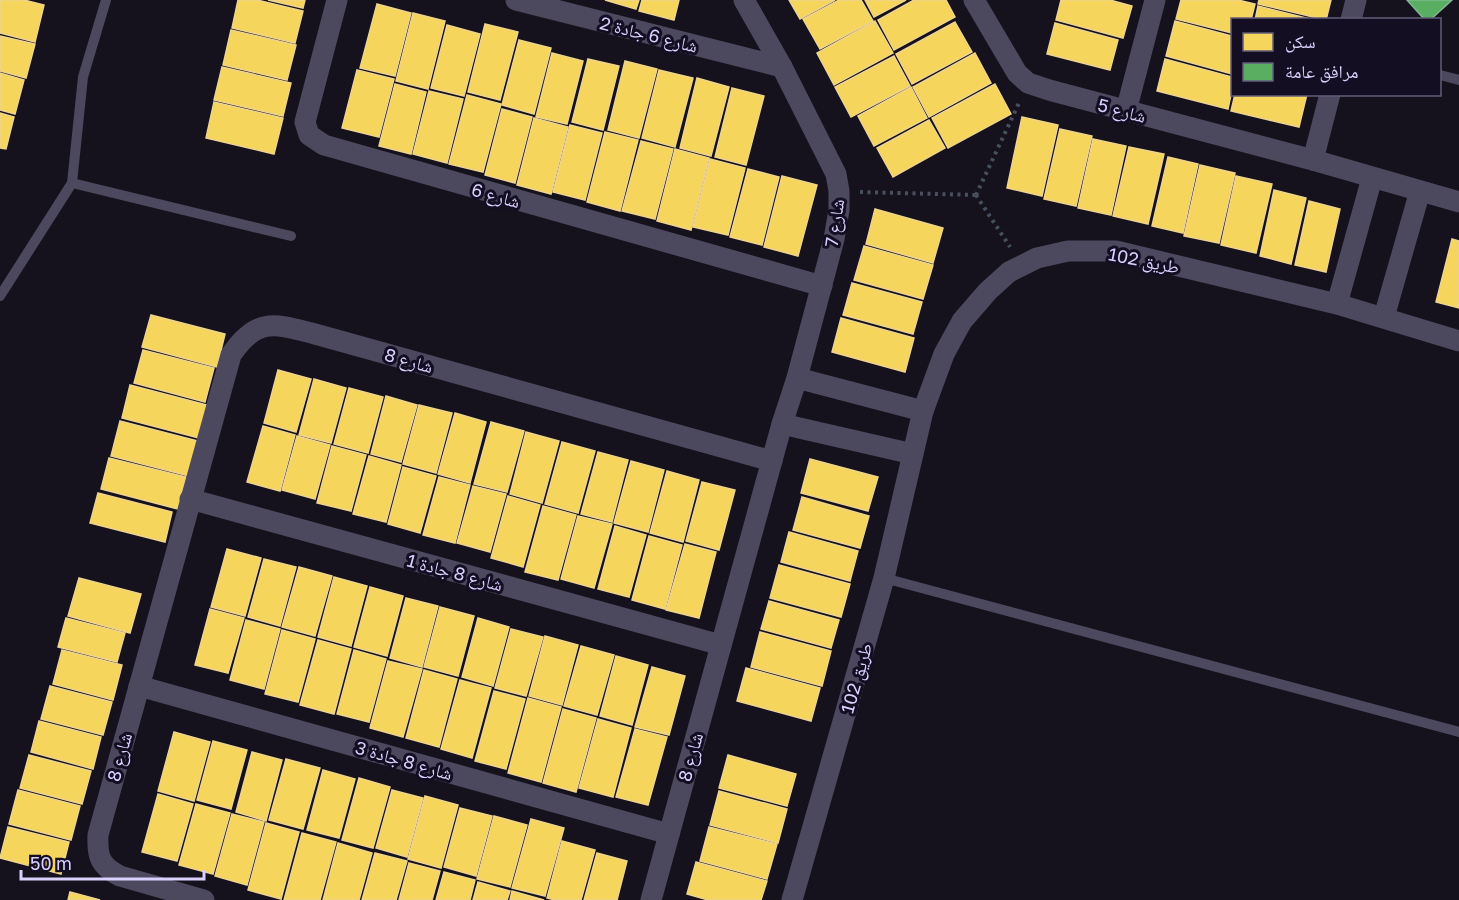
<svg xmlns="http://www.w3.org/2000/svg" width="1459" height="900" viewBox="0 0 1459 900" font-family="'Golos Text','Noto Naskh Arabic',sans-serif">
<rect width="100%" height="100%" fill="#16121d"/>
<g fill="#f6d55c" stroke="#eed48d" stroke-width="1.5">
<polygon points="0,0 24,0 44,5 35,42 0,33"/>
<polygon points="238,0 257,0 303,11 295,43 232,28"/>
<polygon points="268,0 305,0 303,8"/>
<polygon points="605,0 639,0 636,9"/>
<polygon points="642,0 679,0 674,20 639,11"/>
<polygon points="789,0 835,0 800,19"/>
<polygon points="839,0 861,0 873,21 820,49 803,19"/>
<polygon points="865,0 906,0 874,17"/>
<polygon points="914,0 946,0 955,17 894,50 878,20"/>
<polygon points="1061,0 1110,0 1132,6 1123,38 1056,20"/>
<polygon points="1181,0 1238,0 1255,4 1251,20 1232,20 1232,33 1176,19"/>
<polygon points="1259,0 1331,0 1326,20 1258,4"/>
<polygon points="377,4 411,13 395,76 360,68"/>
<polygon points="1258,6 1314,20 1255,20"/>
<polygon points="413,13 445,21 428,89 396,81"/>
<polygon points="875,21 893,53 834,85 817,53"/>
<polygon points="1175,21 1232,36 1232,74 1166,56"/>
<polygon points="955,22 972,52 912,84 896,54"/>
<polygon points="1055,23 1118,40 1110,70 1047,54"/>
<polygon points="485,24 518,32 500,100 468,92"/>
<polygon points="447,25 480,34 464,96 431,88"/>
<polygon points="231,30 296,45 287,80 223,65"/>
<polygon points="0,36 35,44 26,78 0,71"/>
<polygon points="519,40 551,48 534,114 502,105"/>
<polygon points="552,53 583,61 567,124 536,117"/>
<polygon points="975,53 991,83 929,117 913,87"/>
<polygon points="894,56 910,86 851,117 835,87"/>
<polygon points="588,59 619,66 603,130 572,122"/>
<polygon points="1165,59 1232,77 1232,90 1228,109 1157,91"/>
<polygon points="625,61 657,69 639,138 608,130"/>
<polygon points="222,67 291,83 283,116 214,100"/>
<polygon points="357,70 394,79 379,137 342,128"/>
<polygon points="659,70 693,78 675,147 642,138"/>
<polygon points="0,73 24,80 15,114 0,110"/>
<polygon points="697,78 729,87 711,156 680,148"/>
<polygon points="395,84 426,92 411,154 379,146"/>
<polygon points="995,84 1011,114 948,148 932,118"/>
<polygon points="911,87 927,118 874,146 858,116"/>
<polygon points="732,88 764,96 746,165 715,157"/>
<polygon points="429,91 463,99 447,163 413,154"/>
<polygon points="1235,94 1307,94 1299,127 1231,111"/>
<polygon points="467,95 501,104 483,172 449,164"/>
<polygon points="214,102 283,118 274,154 206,138"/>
<polygon points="502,109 532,117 515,183 485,175"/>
<polygon points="0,113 14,117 6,149 0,148"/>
<polygon points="1022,117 1058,125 1042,196 1007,188"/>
<polygon points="534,118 568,127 551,194 517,185"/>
<polygon points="929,120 945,148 893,177 877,148"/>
<polygon points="570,125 602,133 585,200 553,192"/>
<polygon points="1060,129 1092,136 1076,206 1044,199"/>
<polygon points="605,132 638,140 620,211 587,202"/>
<polygon points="1093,139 1126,146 1111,215 1078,208"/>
<polygon points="641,141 673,149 655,219 622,211"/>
<polygon points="1129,147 1164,154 1148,224 1113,216"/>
<polygon points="675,149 709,158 691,230 657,221"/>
<polygon points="1168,157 1198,164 1183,233 1152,226"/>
<polygon points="710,159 745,168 728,235 693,227"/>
<polygon points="1200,165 1235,173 1219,243 1184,236"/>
<polygon points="748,169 779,177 762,245 730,237"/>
<polygon points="782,176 817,185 798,256 764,247"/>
<polygon points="1236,176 1272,184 1256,253 1221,245"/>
<polygon points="1274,190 1306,198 1291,264 1260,256"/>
<polygon points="1309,201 1340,209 1326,272 1295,265"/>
<polygon points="875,209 943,228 933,263 866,244"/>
<polygon points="1452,239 1459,241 1459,308 1436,302"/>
<polygon points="864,246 933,265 923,299 854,280"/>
<polygon points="852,283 922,302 913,334 843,315"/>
<polygon points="151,315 225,334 217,367 142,347"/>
<polygon points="841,318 914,338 905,372 832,352"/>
<polygon points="143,350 214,368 205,402 134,383"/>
<polygon points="278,370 311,379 296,432 264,423"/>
<polygon points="314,379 346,388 331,443 299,435"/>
<polygon points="130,385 207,405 199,438 122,418"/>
<polygon points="349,388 383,397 368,453 334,444"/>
<polygon points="386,396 417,405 401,462 371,454"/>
<polygon points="419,405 452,413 436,473 403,464"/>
<polygon points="455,413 486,422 470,483 438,474"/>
<polygon points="120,421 198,441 189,476 111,456"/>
<polygon points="491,422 524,431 507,492 474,484"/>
<polygon points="263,426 295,435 280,491 247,482"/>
<polygon points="526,432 559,441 542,503 510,494"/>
<polygon points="297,436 330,445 315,499 282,490"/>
<polygon points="562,442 595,451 578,513 545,504"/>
<polygon points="332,446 366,455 351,511 317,503"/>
<polygon points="598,452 628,460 612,522 581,514"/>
<polygon points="369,456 401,465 386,522 353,514"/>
<polygon points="109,458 186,477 178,509 101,489"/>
<polygon points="810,459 878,477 868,511 801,493"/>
<polygon points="631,461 664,470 648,532 614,523"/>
<polygon points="403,467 436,476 420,533 388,524"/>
<polygon points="667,471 699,480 683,542 650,533"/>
<polygon points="439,477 470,485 455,543 423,535"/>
<polygon points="702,482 735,490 719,550 686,541"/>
<polygon points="473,486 506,494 490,552 457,543"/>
<polygon points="98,493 172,512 165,542 90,523"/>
<polygon points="508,496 540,505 523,567 491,558"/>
<polygon points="802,497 869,516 860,548 793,530"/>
<polygon points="543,506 576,515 558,580 525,572"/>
<polygon points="578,516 612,524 594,588 561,579"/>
<polygon points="615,526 646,535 629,597 598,589"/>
<polygon points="789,532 858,551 850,581 781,562"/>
<polygon points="649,536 682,545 665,609 632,600"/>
<polygon points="685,544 716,552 699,618 666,610"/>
<polygon points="227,549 261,558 245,616 211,607"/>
<polygon points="264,559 296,567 280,626 248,617"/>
<polygon points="779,565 850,584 841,617 770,598"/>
<polygon points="299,567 332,576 315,636 282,627"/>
<polygon points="334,577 367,586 351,646 318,637"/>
<polygon points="79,578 141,594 130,633 68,616"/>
<polygon points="370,587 403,596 387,656 354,647"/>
<polygon points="406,598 438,606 422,667 390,658"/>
<polygon points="769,601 839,620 831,648 761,629"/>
<polygon points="440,607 474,616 458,676 424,667"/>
<polygon points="210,609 244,618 228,673 195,665"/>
<polygon points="66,618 125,633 117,662 58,647"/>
<polygon points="478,618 509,627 493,686 462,677"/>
<polygon points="246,620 280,629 264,689 230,680"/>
<polygon points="511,629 543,637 526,696 495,688"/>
<polygon points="282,630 315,639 298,702 265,694"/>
<polygon points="760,632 831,651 822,686 751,667"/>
<polygon points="545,636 578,645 562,705 529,696"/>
<polygon points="318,640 351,649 334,714 300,705"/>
<polygon points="581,646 614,655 597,715 564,706"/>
<polygon points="62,650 122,665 113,700 53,684"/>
<polygon points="354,650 386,659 369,722 337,714"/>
<polygon points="616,656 648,665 632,725 600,716"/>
<polygon points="388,661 422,669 403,737 370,728"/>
<polygon points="652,667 685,676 669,735 635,727"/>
<polygon points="746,668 820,688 811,721 737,701"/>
<polygon points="424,670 457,679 439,747 406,738"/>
<polygon points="460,680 491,688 472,758 441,749"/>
<polygon points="50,686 112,702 103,735 41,719"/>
<polygon points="494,691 525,699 506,769 475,761"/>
<polygon points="528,698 561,707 541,782 508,773"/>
<polygon points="563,709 596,718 576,792 543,783"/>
<polygon points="598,719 631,728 613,797 579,788"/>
<polygon points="39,721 101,737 93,769 31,752"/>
<polygon points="635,729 667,737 648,805 616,797"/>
<polygon points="174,732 210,742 194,801 158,791"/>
<polygon points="213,741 247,750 231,809 197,800"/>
<polygon points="252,752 282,760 266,821 236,812"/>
<polygon points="29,755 91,771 82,804 20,788"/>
<polygon points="728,755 796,774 787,806 719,788"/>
<polygon points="286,759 320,768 303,829 269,820"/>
<polygon points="323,770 355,779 339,838 307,830"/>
<polygon points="359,778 390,787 373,848 342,840"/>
<polygon points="18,790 80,806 71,840 9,824"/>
<polygon points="392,790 423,798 407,857 376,848"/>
<polygon points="719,791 787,809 778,843 710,825"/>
<polygon points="158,794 193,804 177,861 142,852"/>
<polygon points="425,796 458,805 441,868 408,859"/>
<polygon points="196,804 230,813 213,874 179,865"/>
<polygon points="460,808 492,816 476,876 444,867"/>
<polygon points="232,814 264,822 247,885 215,876"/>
<polygon points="494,816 527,825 510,887 477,879"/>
<polygon points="531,819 564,828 545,896 512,888"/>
<polygon points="266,823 299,832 281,899 248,890"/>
<polygon points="8,827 69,842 61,874 0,858"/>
<polygon points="709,827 777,844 767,879 700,861"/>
<polygon points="302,833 336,842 320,900 284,900"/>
<polygon points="562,841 595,850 581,900 555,900 547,898"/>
<polygon points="338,843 372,853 359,900 323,900"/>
<polygon points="375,853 407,861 396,900 362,900"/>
<polygon points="597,853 627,861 617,900 584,900"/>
<polygon points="696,862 767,881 761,900 708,900 687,894"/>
<polygon points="409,863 440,871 432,900 399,900"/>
<polygon points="444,872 475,880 470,900 436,900"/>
<polygon points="478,882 510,891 507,900 473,900"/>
<polygon points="512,891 544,900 510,900"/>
<polygon points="70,892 100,900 68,900"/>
</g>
<polygon fill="#5aae61" stroke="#80b890" stroke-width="1.5" points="1407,0 1452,0 1430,20 1425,20"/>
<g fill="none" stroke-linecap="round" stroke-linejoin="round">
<g stroke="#46505e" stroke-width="4" stroke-dasharray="3 4.5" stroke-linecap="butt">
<polyline points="860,192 976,195"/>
<polyline points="976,195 1019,103"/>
<polyline points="976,195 1010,247"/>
</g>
<g stroke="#4c485e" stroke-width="10">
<polyline points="1440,75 1459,80"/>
<polyline points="72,183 291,236"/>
<polyline points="0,296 72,183 83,77 106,0"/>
<polyline points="884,578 1459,732"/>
</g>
<g stroke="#4c485e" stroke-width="21">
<polyline points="337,0 305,122 309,135 324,145 822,286"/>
<polyline points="516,0 782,67"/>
<polyline points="974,0 1017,73 1028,83 1049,90 1313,160 1459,202"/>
<polyline points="1351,20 1356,0"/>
<polyline points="1126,111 1155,0"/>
<polyline points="1313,160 1330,94"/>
<polyline points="1337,304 1372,178"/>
<polyline points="1384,317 1420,191"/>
<polyline points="797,378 923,411"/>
<polyline points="782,424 913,454"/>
<polyline points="190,499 721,645"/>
<polyline points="139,686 669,834"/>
<path d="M 204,900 L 120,876 C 100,866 97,857 98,835 L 231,355 C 257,316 276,324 315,334 L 772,461"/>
<polyline points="651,900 782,424 797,378 834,239 839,210 839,191 836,174 782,67 744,0"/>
<polyline points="792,900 884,578 923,411 944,354 962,321 988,291 1009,272 1037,258 1068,251 1116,251 1337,304 1459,341"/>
</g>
</g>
<g text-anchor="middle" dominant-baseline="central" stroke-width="6" stroke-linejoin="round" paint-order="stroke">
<g font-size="18" fill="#dad0fe" stroke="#140e22">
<text transform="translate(649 34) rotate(14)">شارع 6 جادة 2</text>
<text transform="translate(1122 110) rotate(15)">شارع 5</text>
<text transform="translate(496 195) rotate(16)">شارع 6</text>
<text transform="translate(834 223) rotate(-82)">شارع 7</text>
<text transform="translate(1144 260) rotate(11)">طريق 102</text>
<text transform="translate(409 360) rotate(16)">شارع 8</text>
<text transform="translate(455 572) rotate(15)">شارع 8 جادة 1</text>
<text transform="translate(856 678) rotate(-74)">طريق 102</text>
<text transform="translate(119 757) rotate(-75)">شارع 8</text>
<text transform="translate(690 757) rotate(-75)">شارع 8</text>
<text transform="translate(404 760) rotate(16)">شارع 8 جادة 3</text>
</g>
</g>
<rect x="1231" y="18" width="210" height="78" fill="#140e22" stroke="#635c7a" stroke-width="1.5"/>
<rect x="1243" y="33" width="30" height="18" fill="#f6d55c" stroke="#635c7a" stroke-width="1.5"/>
<text x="1285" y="48" font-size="18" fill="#dad0fe">سكن</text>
<rect x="1243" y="63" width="30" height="18" fill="#5aae61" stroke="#635c7a" stroke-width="1.5"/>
<text x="1285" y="78" font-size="18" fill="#dad0fe">مرافق عامة</text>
<path d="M21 870v9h183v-9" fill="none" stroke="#dad0fe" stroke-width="3"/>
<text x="30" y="870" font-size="18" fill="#dad0fe" stroke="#140e22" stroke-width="4.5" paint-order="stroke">50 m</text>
</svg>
